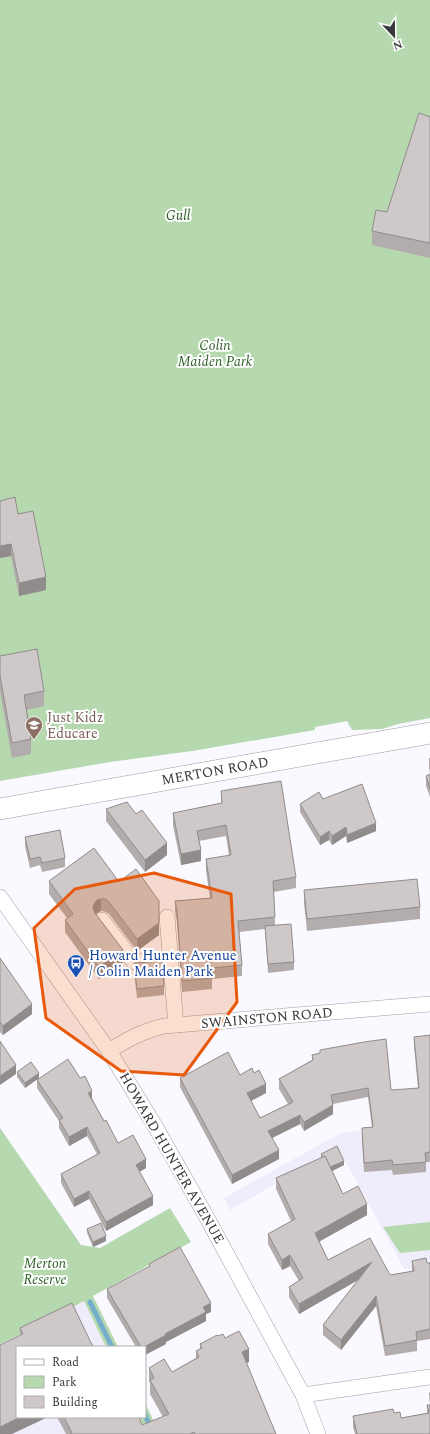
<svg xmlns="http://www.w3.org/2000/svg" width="430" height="1434" viewBox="0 0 430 1434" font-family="Spectral,serif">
<rect width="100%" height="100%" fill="#f9f9ff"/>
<g fill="#efedfb">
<polygon points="430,1124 430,1268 405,1270 338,1148 230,1210 224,1198 343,1132"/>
<polygon points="84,1301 106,1347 17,1347 17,1417 139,1417 147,1434 0,1434 0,1344 43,1324"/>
</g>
<g fill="#b5d8af">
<polygon points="0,0 430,0 430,718 398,724 382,729 352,730 347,721 315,727 315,730 192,751 110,762 0,781"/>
<polygon points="0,1128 81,1245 100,1248 170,1208 191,1242 93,1296 118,1347 106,1347 84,1301 43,1324 0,1344"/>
<polygon points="430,1222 430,1250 400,1253 383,1227"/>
<polygon points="145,1403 160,1434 147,1434 139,1417 145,1417"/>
</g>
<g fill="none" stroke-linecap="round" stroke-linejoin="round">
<g stroke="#74aecc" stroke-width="5">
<polyline points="90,1302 112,1347"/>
<polyline points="145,1415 154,1434"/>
</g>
<g stroke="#9f9ea4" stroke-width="16">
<g id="street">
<polyline points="0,897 109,1051 155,1126 205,1214 303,1395 318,1434"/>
<polyline points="167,917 176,1025"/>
<polyline points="102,920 134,962 171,960"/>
<path d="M 109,1051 C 128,1039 141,1032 164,1026 L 430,1004"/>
<polyline points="303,1395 430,1377"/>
</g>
</g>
<g stroke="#9f9ea4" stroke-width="22">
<polyline id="secondary" points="0,809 430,733"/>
</g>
<use href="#street" stroke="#fff" stroke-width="15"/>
<use href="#secondary" stroke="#fff" stroke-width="21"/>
</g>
<g fill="#b2acac">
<polygon points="430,117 430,258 372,245 372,231 387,212"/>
<polygon points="18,514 46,590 19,596 11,556 0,558"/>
<polygon points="0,656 44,691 44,706 27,710 31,739 31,754 12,758 0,692"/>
<polygon points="429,758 430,758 430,773 429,768"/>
<polygon points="430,774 430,797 426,786 426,776"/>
<polygon points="221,791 296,877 296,888 274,892 275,926 294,962 294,970 268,973 265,929 239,932 242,965 242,976 212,979 212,989 182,992 177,922 175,912 175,901 210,898 206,871 206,859 229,856 226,836 199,841 201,861 181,865 173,825 173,813 221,803"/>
<polygon points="323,799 376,831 347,843 346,836 332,845 329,840 320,845 300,812 300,804"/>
<polygon points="106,809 167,855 145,872 106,821"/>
<polygon points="25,837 65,858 65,867 42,872 40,865 30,868 25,846"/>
<polygon points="94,848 159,935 137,951 109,914 106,912 101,911 97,913 96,914 123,962 99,979 65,932 65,920 67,918 49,894 49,881"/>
<polygon points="304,890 420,907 420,919 307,931 304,903"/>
<polygon points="0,958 32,1014 3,1035 0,1032"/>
<polygon points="134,963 164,986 164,995 137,998 134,972"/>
<polygon points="430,1035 430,1162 426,1162 426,1172 393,1175 392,1170 364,1172 362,1138 362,1128 372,1127 368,1097 333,1104 333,1114 304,1131 300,1124 272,1138 279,1159 232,1184 180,1087 180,1078 240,1075 266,1093 251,1101 260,1118 288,1104 279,1089 279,1079 312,1060 312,1055 320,1054 320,1050 391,1090 418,1088 414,1046 414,1037"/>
<polygon points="17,1072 39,1078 25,1088 17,1077"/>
<polygon points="37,1080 92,1098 104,1121 118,1143 146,1168 139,1172 153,1205 106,1231 89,1199 74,1207 61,1183 61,1174 97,1154 87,1136 69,1146 59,1128 59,1121 37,1088"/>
<polygon points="321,1154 344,1165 332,1171 343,1194 367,1215 319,1241 328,1260 390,1275 412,1271 412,1261 427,1263 430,1263 430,1339 417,1341 417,1351 385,1356 376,1306 341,1350 323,1335 323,1325 358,1280 299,1314 289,1297 289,1287 299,1281 290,1266 282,1270 268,1244 268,1234 291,1221 276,1189 276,1178 321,1158"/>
<polygon points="87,1229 106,1241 93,1247 87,1233"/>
<polygon points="149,1264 211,1312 206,1314 206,1321 166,1342 166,1344 145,1355 145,1347 136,1347 107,1298 107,1289 149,1267"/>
<polygon points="72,1303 20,1335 20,1328"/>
<polygon points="218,1336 225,1338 249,1362 246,1363 276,1434 66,1434 57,1417 139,1417 142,1425 163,1417 150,1394 150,1383 149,1381 149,1368 172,1372 196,1358 196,1351 200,1349 200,1344"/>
<polygon points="430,1392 430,1434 355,1434 353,1427 353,1416 394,1413 401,1418 427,1413 427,1405 430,1405 429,1393"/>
</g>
<g fill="#918c8c">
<polygon points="11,544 11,556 0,558 0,546"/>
<polygon points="46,577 46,590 19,596 19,583"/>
<polygon points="376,823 376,831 347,843 347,835"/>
<polygon points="346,827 346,836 332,845 332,836"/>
<polygon points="329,831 329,840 320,845 320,837"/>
<polygon points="167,843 167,855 145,872 145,860"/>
<polygon points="201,850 201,861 181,865 181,854"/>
<polygon points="101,899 101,911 97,913 94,917 93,908 94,904 97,900"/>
<polygon points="159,923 159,935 137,951 137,939"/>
<polygon points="123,950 123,962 99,979 99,967"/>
<polygon points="32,1004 32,1014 3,1035 3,1026"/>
<polygon points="16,1065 16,1074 0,1085 0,1076"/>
<polygon points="39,1073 39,1078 25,1088 25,1083"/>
<polygon points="266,1084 266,1093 247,1103 247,1093"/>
<polygon points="92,1091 92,1100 88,1093"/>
<polygon points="333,1105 333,1114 304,1131 304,1122"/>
<polygon points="300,1115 300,1124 268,1140 268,1131"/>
<polygon points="87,1127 87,1136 69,1146 69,1137"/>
<polygon points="279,1150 279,1159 232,1184 232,1175"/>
<polygon points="146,1159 146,1168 136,1174 136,1165"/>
<polygon points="344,1161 344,1165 328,1173 328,1168"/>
<polygon points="89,1191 89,1199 74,1207 74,1199"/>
<polygon points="153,1196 153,1205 106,1231 106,1222"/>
<polygon points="367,1204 367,1215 315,1244 315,1233"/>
<polygon points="106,1236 106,1241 93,1247 93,1242"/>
<polygon points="290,1255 290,1266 282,1270 282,1260"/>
<polygon points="372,1262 372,1272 299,1314 299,1304"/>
<polygon points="376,1296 376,1306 341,1350 341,1340"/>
<polygon points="211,1303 211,1312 206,1314 206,1321 166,1342 166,1344 145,1355 145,1347 144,1347 165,1334 203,1307"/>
<polygon points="249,1349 249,1362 242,1365 242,1352"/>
<polygon points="20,1417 48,1417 12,1434 0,1434 0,1427"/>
</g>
<g fill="#cfc8c8" stroke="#918c8c">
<polygon points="419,113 430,117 430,243 372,231 376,210 387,212"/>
<polygon points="15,497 18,514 33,511 46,577 19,583 11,544 0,546 0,501"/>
<polygon points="37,649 44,691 24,695 31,739 12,743 0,676 0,656"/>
<polygon points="430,774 430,788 426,776"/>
<polygon points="281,781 296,877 273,881 275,917 238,921 242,965 212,968 212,978 182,981 177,911 175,901 212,898 206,859 231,855 226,825 197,831 201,850 181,854 173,813 222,803 221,791"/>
<polygon points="362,784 376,823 347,835 346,827 332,836 329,831 320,837 300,804 319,792 323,799"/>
<polygon points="127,802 136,814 142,810 167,843 145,860 106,809"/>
<polygon points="60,830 65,858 42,863 40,857 30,859 25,837"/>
<polygon points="94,848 119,882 136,869 159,901 159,923 137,939 109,902 106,899 101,899 97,900 94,904 93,908 95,913 123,950 99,967 65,920 73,914 49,881"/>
<polygon points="417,879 420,907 307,919 304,890"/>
<polygon points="291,924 294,962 268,964 265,926"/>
<polygon points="0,958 32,1004 3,1026 0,1022"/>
<polygon points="162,961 164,986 137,989 134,963"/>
<polygon points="430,1035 430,1152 425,1153 426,1162 393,1165 392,1160 364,1163 362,1128 373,1127 368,1088 331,1095 333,1105 304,1122 300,1115 268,1131 279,1150 232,1175 180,1078 228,1052 240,1075 252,1068 254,1073 259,1070 266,1084 247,1093 260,1118 293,1102 279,1079 313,1060 312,1055 320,1053 320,1050 364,1042 386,1039 391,1090 419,1088 414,1037"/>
<polygon points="0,1041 16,1065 0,1076"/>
<polygon points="68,1059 80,1078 85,1076 92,1091 88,1093 104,1121 106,1120 118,1143 133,1135 146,1159 136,1165 153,1196 106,1222 89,1191 74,1199 61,1174 100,1153 87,1127 69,1137 59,1120 63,1118 37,1080"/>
<polygon points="31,1062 39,1073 25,1083 17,1072"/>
<polygon points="337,1146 344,1161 330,1167 325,1156 323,1157 321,1154"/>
<polygon points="325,1156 343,1194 358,1186 367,1204 315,1233 328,1260 370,1238 390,1275 414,1271 412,1261 426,1258 427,1263 430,1263 430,1329 416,1332 417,1340 385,1346 376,1296 341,1340 323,1325 372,1262 299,1304 289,1287 303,1278 290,1255 282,1260 268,1234 295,1219 276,1178"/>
<polygon points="101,1223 106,1236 93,1242 87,1229"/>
<polygon points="180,1247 211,1303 203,1307 206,1312 165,1334 166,1335 144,1347 141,1347 107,1289 150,1266 149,1264"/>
<polygon points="72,1303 93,1347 17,1347 17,1417 20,1417 0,1427 0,1345 23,1334 20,1328"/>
<polygon points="239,1331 249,1349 242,1352 276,1434 195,1434 194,1432 190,1434 70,1434 72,1433 64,1417 139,1417 142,1425 169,1414 150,1380 154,1378 149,1368 164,1359 172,1372 199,1357 196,1351 202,1348 200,1344 217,1335 218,1336 223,1334 225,1338"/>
<polygon points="427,1405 430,1405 430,1434 357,1434 353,1416 393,1409 394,1413 400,1412 401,1418 429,1413"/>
</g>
<path fill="#e8590c" fill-opacity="0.2" stroke="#e8590c" stroke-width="3" stroke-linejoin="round" d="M 154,873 L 231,894 L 237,1002 L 184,1075 L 121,1071 L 46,1018 L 34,928 L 75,889 Z"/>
<defs>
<g id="school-pin" transform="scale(0.9)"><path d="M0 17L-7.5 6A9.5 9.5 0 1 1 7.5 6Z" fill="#8d6e63" stroke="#fff"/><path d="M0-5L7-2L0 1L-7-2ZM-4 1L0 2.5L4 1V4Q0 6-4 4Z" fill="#fff"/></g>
<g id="bus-pin" transform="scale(0.9)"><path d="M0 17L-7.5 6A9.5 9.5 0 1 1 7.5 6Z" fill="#1a4fb4" stroke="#fff"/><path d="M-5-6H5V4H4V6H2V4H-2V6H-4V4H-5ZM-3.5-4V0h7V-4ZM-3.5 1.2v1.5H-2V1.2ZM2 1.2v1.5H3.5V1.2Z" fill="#fff"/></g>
</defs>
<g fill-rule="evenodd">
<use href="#school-pin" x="34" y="725"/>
<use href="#bus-pin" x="76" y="963"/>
</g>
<g text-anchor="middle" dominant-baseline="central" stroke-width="4" stroke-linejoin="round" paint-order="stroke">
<g font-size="14" font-style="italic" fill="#2e6027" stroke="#fff">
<text x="178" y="215">Gull</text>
<text x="215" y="345">Colin<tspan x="215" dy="16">Maiden Park</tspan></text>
<text x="45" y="1263">Merton<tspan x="45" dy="16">Reserve</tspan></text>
</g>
<g font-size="14" fill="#785e54" stroke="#fff" text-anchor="start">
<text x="47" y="717">Just Kidz<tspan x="47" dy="16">Educare</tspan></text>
</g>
<g font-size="14" fill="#38373a" stroke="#fff">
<text transform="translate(215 771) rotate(-10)">MERTON ROAD</text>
<text transform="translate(267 1018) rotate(-5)">SWAINSTON ROAD</text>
<text transform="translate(172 1158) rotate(60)">HOWARD HUNTER AVENUE</text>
</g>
<g font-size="14" fill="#164399" stroke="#fff" text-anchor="start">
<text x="89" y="955">Howard Hunter Avenue<tspan x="89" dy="16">/ Colin Maiden Park</tspan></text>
</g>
</g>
<rect x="16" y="1346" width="130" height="72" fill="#ffffff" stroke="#afafb0"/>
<rect x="24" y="1359" width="20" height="6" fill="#ffffff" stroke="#afafb0"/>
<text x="52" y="1366" font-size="12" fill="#38373a">Road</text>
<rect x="24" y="1376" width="20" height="12" fill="#b5d8af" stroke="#afafb0"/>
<text x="52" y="1386" font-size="12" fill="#38373a">Park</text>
<rect x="24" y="1396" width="20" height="12" fill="#cfc8c8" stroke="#afafb0"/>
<text x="52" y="1406" font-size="12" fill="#38373a">Building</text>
<g transform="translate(394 36) rotate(158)" stroke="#ffffff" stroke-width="3" paint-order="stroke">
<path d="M0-3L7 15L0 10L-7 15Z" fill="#38373a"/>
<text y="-6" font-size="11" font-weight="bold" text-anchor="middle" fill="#38373a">N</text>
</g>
</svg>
